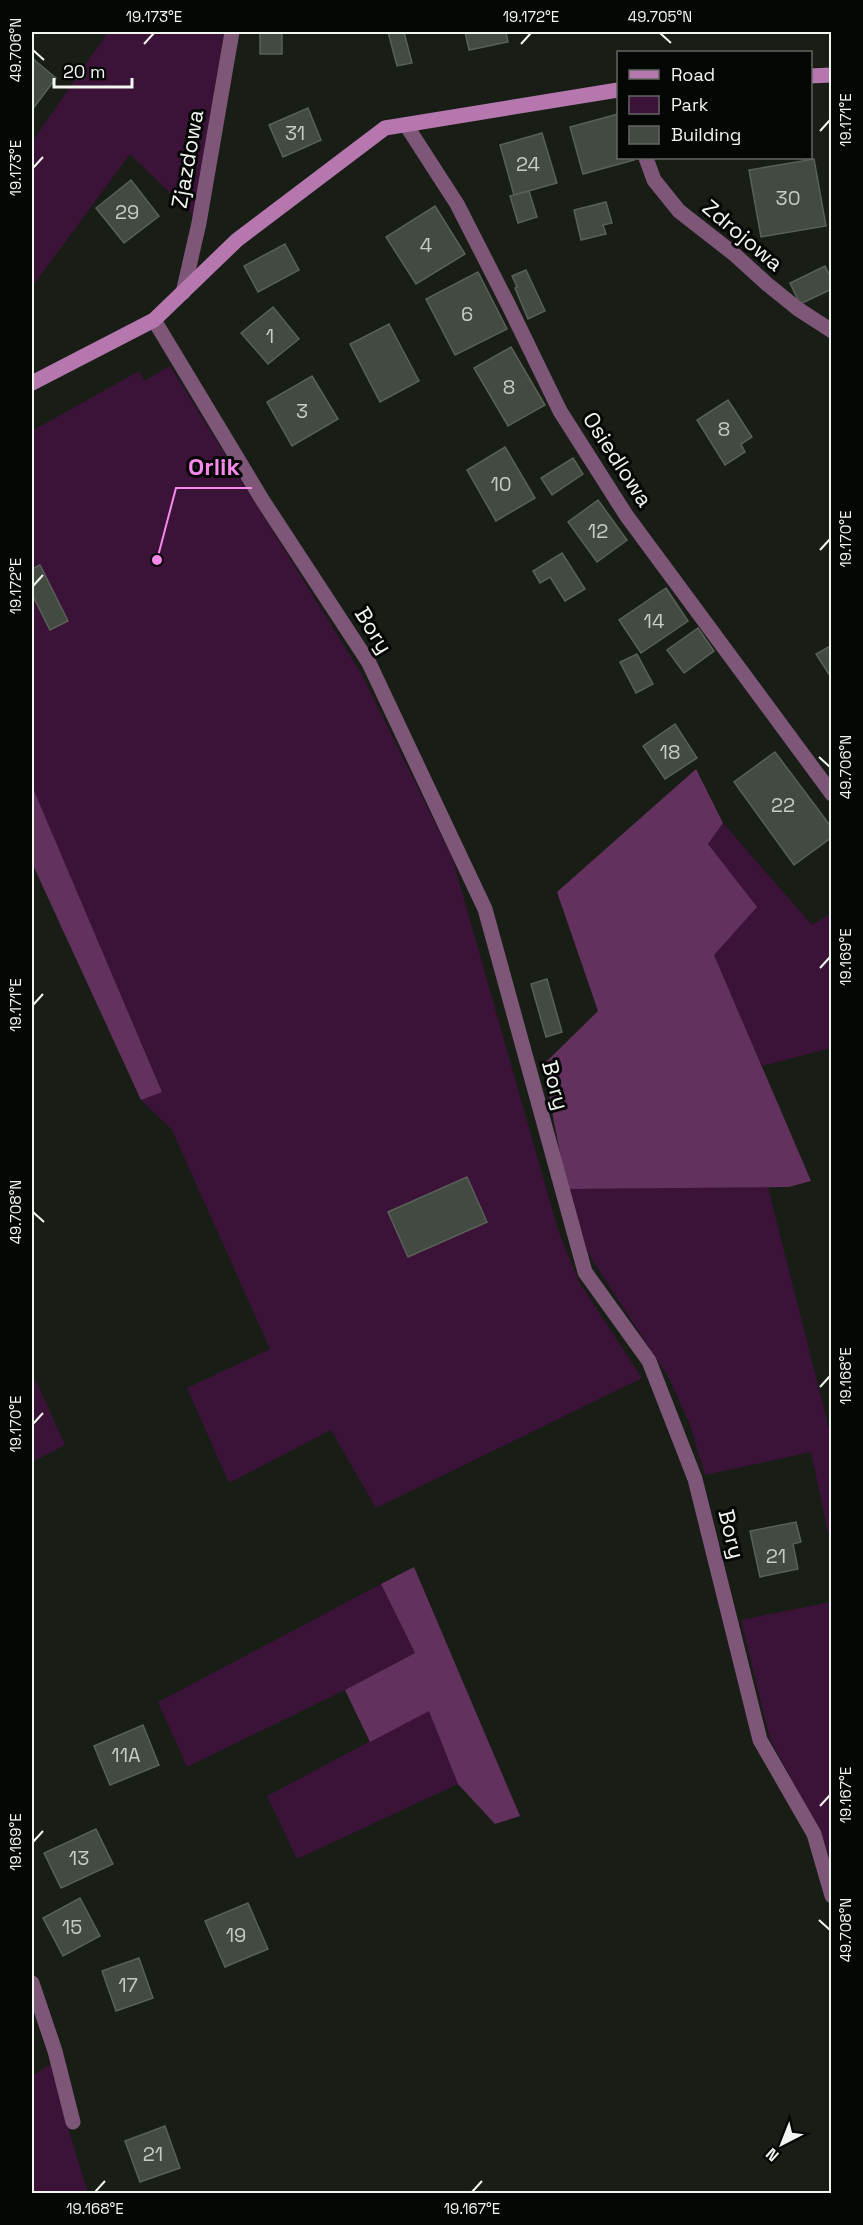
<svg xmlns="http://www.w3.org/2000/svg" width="863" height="2225" viewBox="0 0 863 2225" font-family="'Space Grotesk',sans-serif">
<rect width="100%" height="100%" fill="#181d16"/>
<g fill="#3b1338">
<polygon points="108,32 224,32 193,215 130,154 32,287 32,142"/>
<polygon points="170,366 361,673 452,857 558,1230 579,1282 642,1378 376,1508 331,1430 229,1483 187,1388 270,1349 172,1130 141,1100 162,1091 32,787 32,431 139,371 144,381"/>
<polygon points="723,823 812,925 831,913 831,1048 762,1066 714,955 708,844"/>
<polygon points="768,1187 831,1437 831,1547 811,1452 705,1475 690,1425 669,1378 588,1253 567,1189"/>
<polygon points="32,1372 65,1445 32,1462"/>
<polygon points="381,1584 415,1653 345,1690 187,1767 158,1702"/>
<polygon points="831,1602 831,1865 825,1842 770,1739 741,1620"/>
<polygon points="429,1710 458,1784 297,1859 267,1796"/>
<polygon points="51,2064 70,2135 88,2193 32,2194 32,2076"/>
</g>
<g fill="#63315e">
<polygon points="696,769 723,823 708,844 757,907 714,955 811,1181 789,1187 567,1189 543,1065 598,1011 557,892"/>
<polygon points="32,786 162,1092 141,1100 32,863"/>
<polygon points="414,1567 520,1816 495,1824 458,1784 429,1711 370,1742 345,1690 415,1653 381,1584"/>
</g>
<g fill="#434a42" stroke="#596057" stroke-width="1.5">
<rect x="260" y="32" width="22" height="22"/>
<polygon points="388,32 404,32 412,63 397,66"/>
<polygon points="465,32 506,32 508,42 469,50"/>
<polygon points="32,58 56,78 32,110"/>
<polygon points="308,108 321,140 283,157 269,125"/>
<polygon points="618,114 618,158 633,158 634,160 583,174 570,127"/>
<polygon points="542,133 557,183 514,195 500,145"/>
<polygon points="814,159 826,226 761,237 749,170"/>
<polygon points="131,180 159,216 124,243 96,208"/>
<polygon points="529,191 537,217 518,223 510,196"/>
<polygon points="606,202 612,223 603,225 606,234 581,240 574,210"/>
<polygon points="435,206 465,254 416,284 386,237"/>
<polygon points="285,244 299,270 258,292 244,266"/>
<polygon points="825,266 832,280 832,289 800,304 790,283"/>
<polygon points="526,270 545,311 528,319 515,288 517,287 512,276"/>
<polygon points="478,272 507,329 455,355 426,299"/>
<polygon points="273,307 299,339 268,364 241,333"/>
<polygon points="389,324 419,381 380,402 350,344"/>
<polygon points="511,347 545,405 508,426 474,368"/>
<polygon points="312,376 338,419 292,446 267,402"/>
<polygon points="728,400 752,437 741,444 745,452 725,465 697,420"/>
<polygon points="505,447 535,498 496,521 467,470"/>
<polygon points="573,458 583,474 552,495 541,478"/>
<polygon points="598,500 627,540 597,562 568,522"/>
<polygon points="562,553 585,589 565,601 550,577 540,583 533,571"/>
<polygon points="40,565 68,621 50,630 32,594 32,569"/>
<polygon points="666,588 688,621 641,653 619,620"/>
<polygon points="698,628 714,651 684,673 667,650"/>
<polygon points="832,645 832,679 816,654"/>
<polygon points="637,654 653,684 636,693 620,662"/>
<polygon points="675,724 697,758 665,779 643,746"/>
<polygon points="775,752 832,828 832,837 794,865 734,782"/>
<polygon points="547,979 562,1032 546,1037 531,984"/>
<polygon points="467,1177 487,1222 408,1257 388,1212"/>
<polygon points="796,1522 801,1542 793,1544 798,1569 760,1577 750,1531"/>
<polygon points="143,1725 159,1765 110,1785 94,1746"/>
<polygon points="96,1829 113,1864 61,1888 44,1853"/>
<polygon points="80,1898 100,1936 63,1956 43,1918"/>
<polygon points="248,1903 268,1949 225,1967 205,1921"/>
<polygon points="139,1958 153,1998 116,2011 102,1971"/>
<polygon points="165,2126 180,2168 140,2182 125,2141"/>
</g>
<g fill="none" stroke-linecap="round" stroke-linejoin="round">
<g stroke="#7d5678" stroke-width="15">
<polyline points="406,125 457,204 508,304 560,411 626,515 832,794"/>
<polyline points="646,158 654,180 679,211 734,254 767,284 798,309 832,331"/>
<polyline points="183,293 199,223 232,32"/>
<polyline points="154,320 263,501 369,663 485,909 585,1272 649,1361 695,1479 760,1740 814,1834 832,1896"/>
<polyline points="32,1983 55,2051 73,2122"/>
</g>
<g stroke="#b577ae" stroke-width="15">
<polyline points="810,76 832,75"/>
<polyline points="32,383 154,320 237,240 385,128 618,90"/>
</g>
</g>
<path fill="none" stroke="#f1f6f1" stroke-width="2" d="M 660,33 L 671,43M 144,44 L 154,33M 521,44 L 531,33M 33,50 L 44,60M 820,131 L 830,120M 33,168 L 43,157M 820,550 L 830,539M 33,586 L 43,575M 819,757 L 830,767M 820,968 L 830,957M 33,1005 L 43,994M 33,1212 L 44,1222M 820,1387 L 830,1376M 33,1424 L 43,1413M 820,1806 L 830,1795M 33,1842 L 43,1831M 819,1920 L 830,1930M 95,2192 L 105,2181M 472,2192 L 482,2181"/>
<g text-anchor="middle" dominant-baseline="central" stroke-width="6" stroke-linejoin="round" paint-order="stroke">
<g font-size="20" fill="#c6cbc5">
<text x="295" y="133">31</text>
<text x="528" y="164">24</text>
<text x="788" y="198">30</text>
<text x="127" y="212">29</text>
<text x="426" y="245">4</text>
<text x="467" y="314">6</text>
<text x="270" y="336">1</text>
<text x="509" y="387">8</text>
<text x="302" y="411">3</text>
<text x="724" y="429">8</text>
<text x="501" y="484">10</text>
<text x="598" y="531">12</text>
<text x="654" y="621">14</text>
<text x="670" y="752">18</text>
<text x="783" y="805">22</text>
<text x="776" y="1556">21</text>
<text x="126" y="1755">11A</text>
<text x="79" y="1858">13</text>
<text x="72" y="1927">15</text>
<text x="236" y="1935">19</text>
<text x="128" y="1985">17</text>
<text x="153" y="2154">21</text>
</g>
<g font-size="22" fill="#f1f6f1" stroke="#050705">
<text transform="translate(187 159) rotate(-80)">Zjazdowa</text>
<text transform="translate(743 235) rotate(40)">Zdrojowa</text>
<text transform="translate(618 459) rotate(57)">Osiedlowa</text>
<text transform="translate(374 630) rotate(58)">Bory</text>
<text transform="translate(556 1085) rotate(75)">Bory</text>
<text transform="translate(732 1534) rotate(76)">Bory</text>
</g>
</g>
<path fill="none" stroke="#f788ec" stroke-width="2" d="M157 560L176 488H252"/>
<circle fill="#f788ec" stroke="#050705" stroke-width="2" cx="157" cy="560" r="6"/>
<g font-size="24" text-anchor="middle" font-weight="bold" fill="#f788ec" stroke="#050705" stroke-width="6" stroke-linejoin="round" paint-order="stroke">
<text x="214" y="475">Orlik</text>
</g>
<rect width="863" height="2225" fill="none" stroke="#050705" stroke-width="66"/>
<rect x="617" y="51" width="195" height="108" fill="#050705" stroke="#636763" stroke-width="1.5"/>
<rect x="629" y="70" width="30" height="9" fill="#b577ae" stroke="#636763" stroke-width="1.5"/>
<text x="671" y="81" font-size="18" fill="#f1f6f1">Road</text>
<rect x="629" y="96" width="30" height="18" fill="#3b1338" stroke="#636763" stroke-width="1.5"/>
<text x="671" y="111" font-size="18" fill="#f1f6f1">Park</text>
<rect x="629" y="126" width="30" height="18" fill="#434a42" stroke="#636763" stroke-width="1.5"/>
<text x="671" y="141" font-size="18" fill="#f1f6f1">Building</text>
<g transform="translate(782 2144) rotate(222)" stroke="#050705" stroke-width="4.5" paint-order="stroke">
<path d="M0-4.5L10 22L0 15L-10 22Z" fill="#f1f6f1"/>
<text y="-9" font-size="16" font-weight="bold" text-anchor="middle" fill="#f1f6f1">N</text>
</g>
<path d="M54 78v9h78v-9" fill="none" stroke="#f1f6f1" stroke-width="3"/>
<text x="63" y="78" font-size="18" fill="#f1f6f1" stroke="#050705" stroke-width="4.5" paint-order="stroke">20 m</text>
<rect x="33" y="33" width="797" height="2159" fill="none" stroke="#f1f6f1" stroke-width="2"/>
<g font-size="15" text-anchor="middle" fill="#f1f6f1">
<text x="154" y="22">19.173°E</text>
<text x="531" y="22">19.172°E</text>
<text x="660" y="22">49.705°N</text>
<text transform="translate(16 50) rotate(-90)" y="5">49.706°N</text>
<text transform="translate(846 120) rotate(-90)" y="5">19.171°E</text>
<text transform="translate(16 168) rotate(-90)" y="5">19.173°E</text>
<text transform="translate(846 539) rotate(-90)" y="5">19.170°E</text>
<text transform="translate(16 586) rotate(-90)" y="5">19.172°E</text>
<text transform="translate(846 767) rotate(-90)" y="5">49.706°N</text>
<text transform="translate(846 957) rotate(-90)" y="5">19.169°E</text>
<text transform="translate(16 1005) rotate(-90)" y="5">19.171°E</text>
<text transform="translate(16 1212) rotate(-90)" y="5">49.708°N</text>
<text transform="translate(846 1376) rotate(-90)" y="5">19.168°E</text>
<text transform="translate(16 1424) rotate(-90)" y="5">19.170°E</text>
<text transform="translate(846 1795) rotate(-90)" y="5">19.167°E</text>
<text transform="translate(16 1842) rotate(-90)" y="5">19.169°E</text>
<text transform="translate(846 1930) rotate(-90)" y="5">49.708°N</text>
<text x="95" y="2214">19.168°E</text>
<text x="472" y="2214">19.167°E</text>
</g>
</svg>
